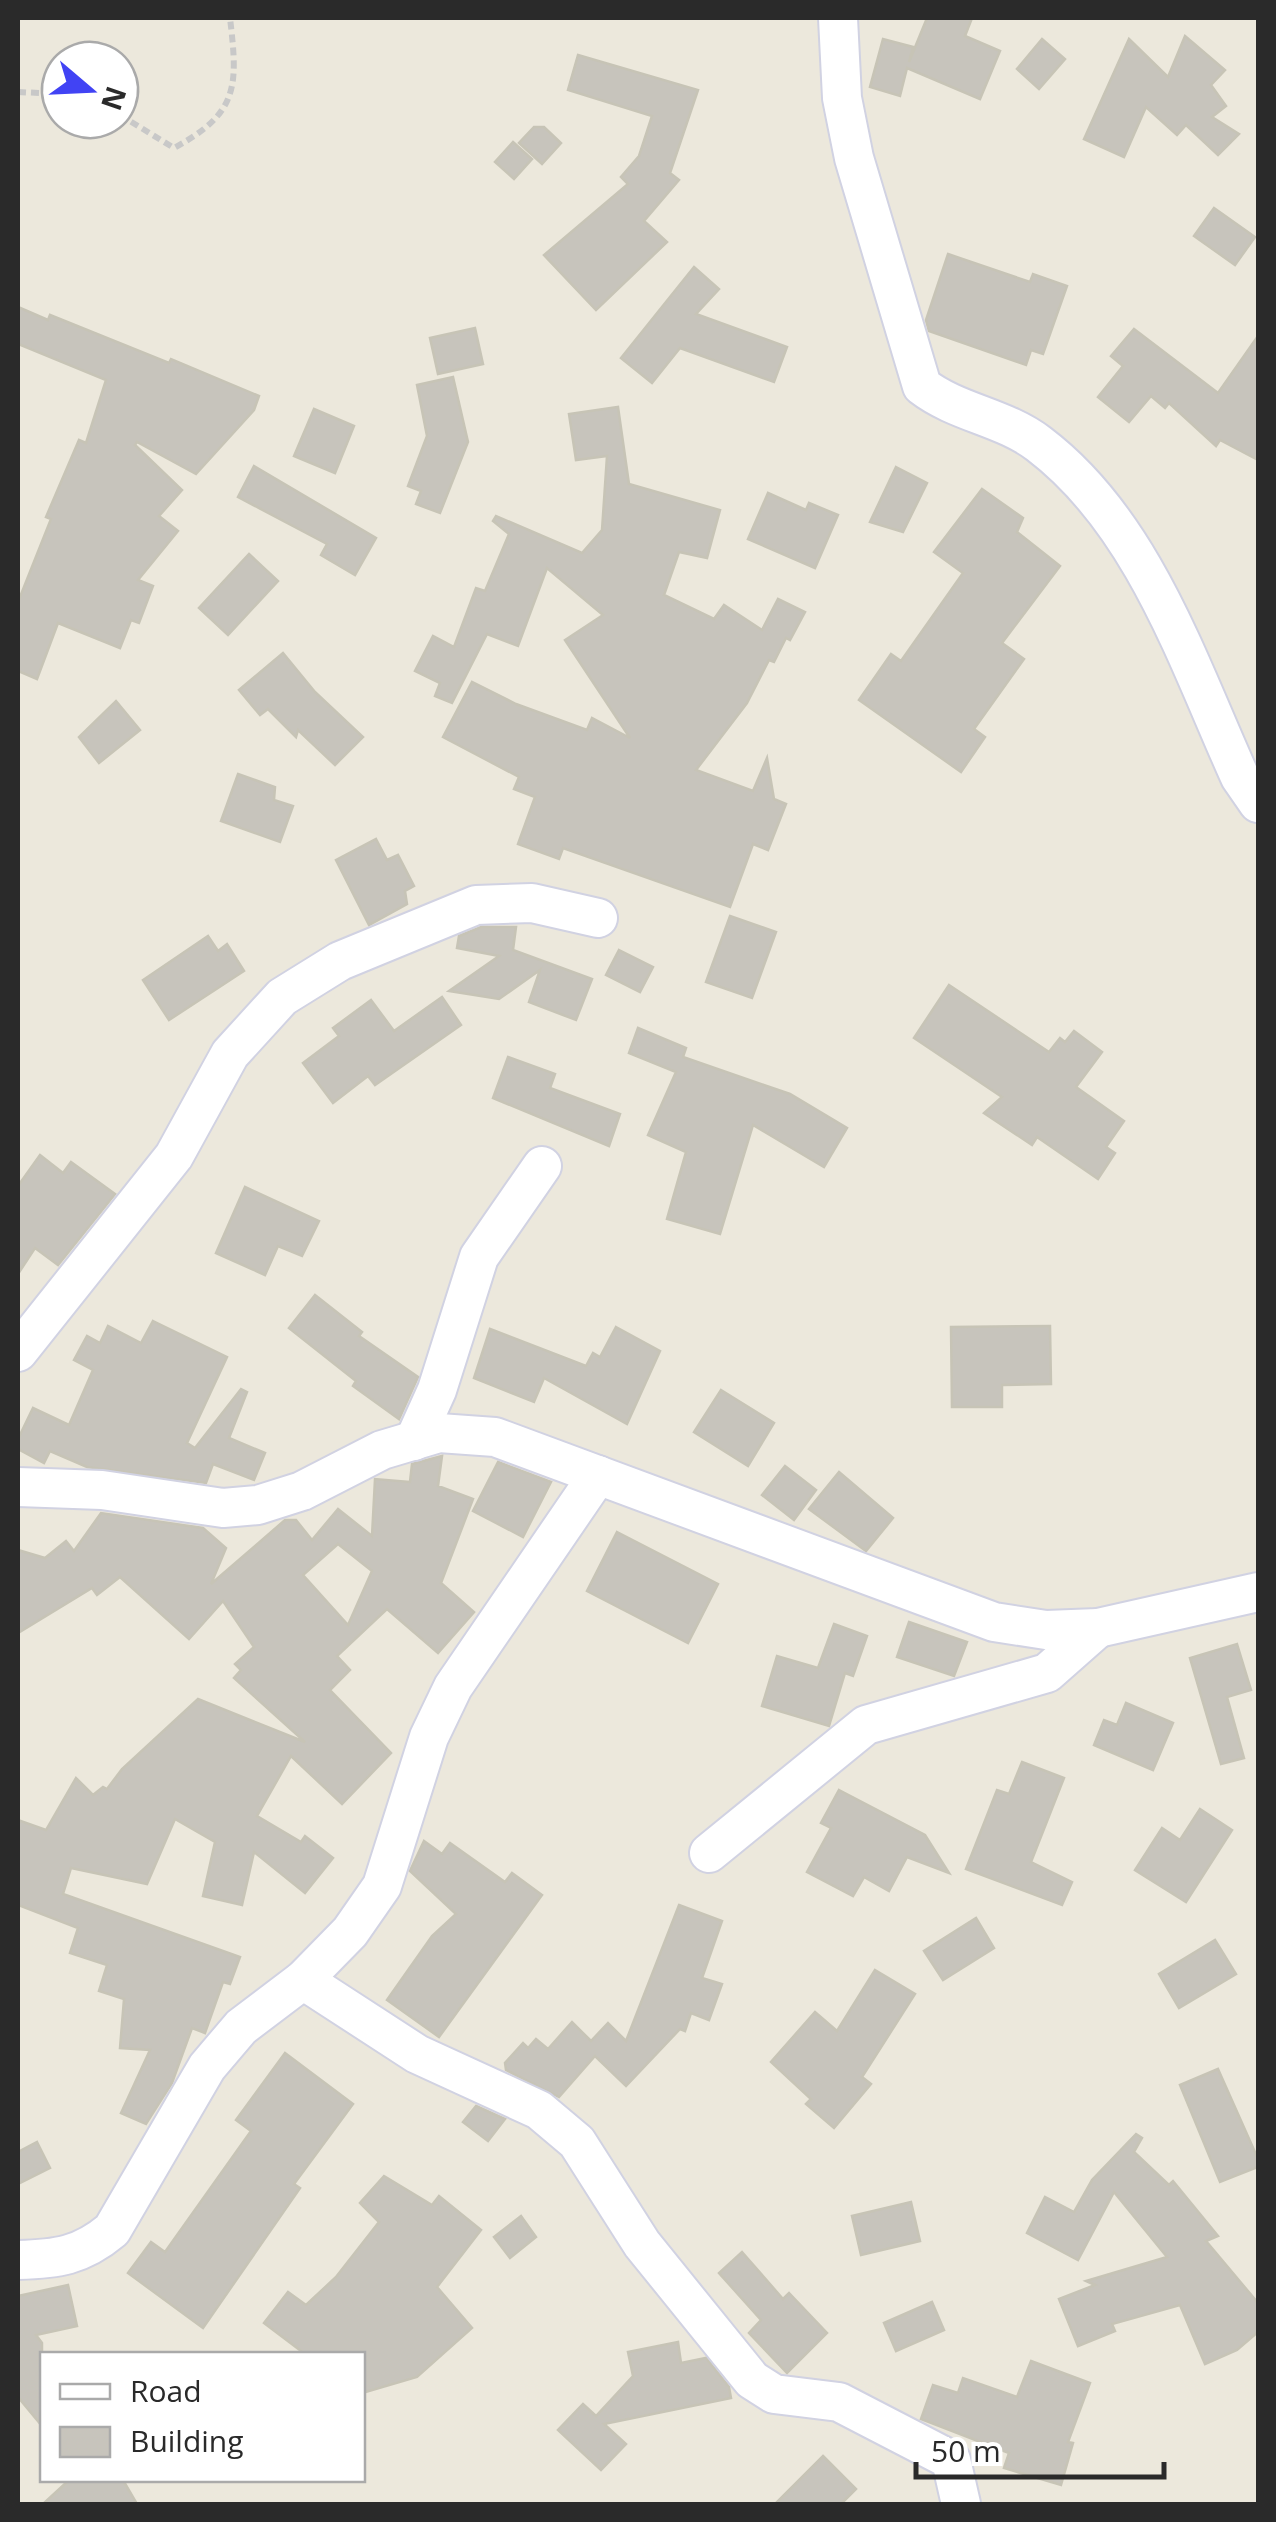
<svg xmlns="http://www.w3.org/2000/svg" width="1276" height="2522" viewBox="0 0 1276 2522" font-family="'Open Sans',sans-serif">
<rect width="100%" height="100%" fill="#ece8dc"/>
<g fill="#c7c4bc" stroke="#c7c4b6" stroke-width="2.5" fill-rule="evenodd">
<polygon points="927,18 972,18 965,36 1000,51 980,99 907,68 900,96 870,87 883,39 913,47 909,62"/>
<polygon points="1185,36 1225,70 1211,85 1226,106 1212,117 1239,134 1218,155 1186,125 1177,135 1146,107 1124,157 1084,139 1129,39 1168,77"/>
<polygon points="1042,39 1065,59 1039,89 1017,69"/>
<polygon points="578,55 698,90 670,173 679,180 644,221 667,242 596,310 544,255 628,184 621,177 639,156 652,116 568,90"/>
<polygon points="534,127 544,127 561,143 542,164 519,143"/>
<polygon points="513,142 532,159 514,179 495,162"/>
<polygon points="1214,208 1255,237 1235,265 1194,236"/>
<polygon points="948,254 1030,282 1033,274 1067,286 1043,354 1031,350 1026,365 929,331 926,320"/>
<polygon points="694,267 719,289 696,314 787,347 774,382 680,348 652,383 621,358"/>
<polygon points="18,307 48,320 50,315 169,363 171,359 259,396 254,410 196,474 137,442 135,445 182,490 159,516 178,531 138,580 153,586 139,623 131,620 120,648 58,623 37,679 18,671 18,602 51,519 46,517 79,440 86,443 106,380 18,344"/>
<polygon points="475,328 483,364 438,374 430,338"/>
<polygon points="1134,329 1218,393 1258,336 1258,460 1220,440 1216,446 1169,403 1165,408 1151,396 1129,422 1098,397 1123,366 1111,356"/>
<polygon points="453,377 468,442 440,513 416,504 421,491 408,486 427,436 417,385"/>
<polygon points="618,407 629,484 720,510 707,558 679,552 664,595 714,619 724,605 762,630 778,599 805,612 790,640 786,638 774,662 769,660 747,703 696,770 753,791 767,758 774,799 786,804 768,850 753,844 730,907 563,848 559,859 518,844 535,797 514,789 519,777 443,737 472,682 516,704 587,730 592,718 630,738 565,640 603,615 547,568 518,646 487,634 452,703 435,696 440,683 415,671 433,636 454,647 476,588 485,591 509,534 493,521 496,516 582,553 602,530 607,456 576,460 569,414"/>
<polygon points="314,409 354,426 335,473 294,456"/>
<polygon points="254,466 376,538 355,575 321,555 327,544 238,497"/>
<polygon points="896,467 927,483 903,532 870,522"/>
<polygon points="982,489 1023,518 1017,532 1060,566 1002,643 1024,659 974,729 985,737 961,772 859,700 891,654 901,661 963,573 934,552"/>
<polygon points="768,493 806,510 809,503 838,515 815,568 748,539"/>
<polygon points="249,554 278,581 228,635 199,608"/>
<polygon points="283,653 315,692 363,737 335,765 298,730 296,737 268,709 260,715 239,690"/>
<polygon points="116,701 140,730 99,763 79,737"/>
<polygon points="238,774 275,787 274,800 293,806 280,842 221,821"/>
<polygon points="376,839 387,860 398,855 414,886 405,891 407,904 369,925 336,860"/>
<polygon points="730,916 776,932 752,998 706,982"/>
<polygon points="481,927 516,927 513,950 592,979 576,1020 529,1002 540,970 499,999 449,991 499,956 457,948 459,936"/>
<polygon points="208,936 218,951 227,944 244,971 169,1020 143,980"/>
<polygon points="619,950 653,967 640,992 606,975"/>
<polygon points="949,985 1049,1052 1060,1038 1065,1042 1074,1031 1102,1052 1076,1087 1124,1121 1106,1147 1115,1153 1098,1179 1037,1137 1032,1145 984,1113 1002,1097 914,1038"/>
<polygon points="442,997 461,1025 375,1085 368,1076 333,1103 303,1063 339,1036 333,1028 371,1000 394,1031"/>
<polygon points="638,1028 686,1048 683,1057 790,1094 847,1128 824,1167 753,1125 720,1234 667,1219 686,1152 648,1135 676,1072 629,1053"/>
<polygon points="508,1057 555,1074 550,1088 620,1114 609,1146 493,1098"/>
<polygon points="40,1155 63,1173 71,1162 115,1194 58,1265 35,1248 18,1274 18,1186"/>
<polygon points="245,1187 319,1221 302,1256 278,1246 265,1275 216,1253"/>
<polygon points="315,1295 362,1332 359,1336 418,1377 399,1419 353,1386 356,1381 289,1328"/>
<polygon points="153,1321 227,1357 187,1443 195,1448 241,1389 247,1392 229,1438 265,1453 254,1480 213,1464 206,1483 87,1467 50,1451 44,1463 18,1449 18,1439 33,1408 69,1425 93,1370 74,1360 87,1336 100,1343 108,1326 141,1343"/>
<polygon points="1050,1326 1051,1384 1002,1385 1002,1407 952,1407 951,1327"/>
<polygon points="616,1327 660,1351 627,1424 544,1378 534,1402 474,1378 490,1329 586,1366 593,1353 600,1357"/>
<polygon points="721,1390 774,1423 748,1466 694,1432"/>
<path d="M 442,1456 L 438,1486 L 473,1499 L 441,1583 L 474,1612 L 438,1653 L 387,1609 L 337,1656 L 350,1670 L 330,1690 L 391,1753 L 342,1804 L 291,1756 L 257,1816 L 301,1842 L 305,1836 L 333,1858 L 305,1893 L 254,1852 L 242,1905 L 203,1896 L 215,1842 L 175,1819 L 147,1884 L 71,1868 L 63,1894 L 240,1957 L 230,1984 L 223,1982 L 205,2033 L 192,2028 L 172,2083 L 146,2124 L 121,2113 L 150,2050 L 120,2048 L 124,1999 L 99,1991 L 107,1965 L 70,1953 L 78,1928 L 18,1905 L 18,1820 L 46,1830 L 76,1778 L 93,1795 L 103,1787 L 107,1789 L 122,1769 L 198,1699 L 305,1742 L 234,1678 L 241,1670 L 235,1664 L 254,1647 L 223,1601 L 189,1639 L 120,1577 L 97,1595 L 92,1588 L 18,1633 L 18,1550 L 45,1558 L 66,1541 L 74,1551 L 101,1513 L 203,1528 L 226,1548 L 211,1584 L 285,1520 L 296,1520 L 312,1540 L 338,1509 L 372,1536 L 375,1479 L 410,1482 L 412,1464 ZM 338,1544 L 372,1571 L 348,1625 L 303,1575 Z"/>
<polygon points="498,1462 551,1482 523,1537 473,1511"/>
<polygon points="785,1466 816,1490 794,1520 762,1495"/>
<polygon points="839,1472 893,1518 866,1551 809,1509"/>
<polygon points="617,1532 718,1584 688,1643 587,1591"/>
<polygon points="909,1622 967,1642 954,1676 897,1657"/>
<polygon points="834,1624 867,1636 853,1676 845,1673 829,1726 762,1706 777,1656 818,1668"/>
<polygon points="1237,1644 1251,1690 1227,1697 1244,1758 1221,1764 1190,1658"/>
<polygon points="1126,1703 1173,1723 1153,1770 1094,1745 1104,1720 1117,1725"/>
<polygon points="1022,1762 1064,1778 1031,1862 1072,1882 1062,1905 966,1869 997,1790 1009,1794"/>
<polygon points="839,1790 925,1835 949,1873 907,1857 889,1891 864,1877 853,1896 807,1872 831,1828 821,1823"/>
<polygon points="1200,1809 1232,1830 1186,1902 1135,1870 1162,1828 1180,1840"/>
<polygon points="424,1841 442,1854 450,1843 505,1882 512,1873 542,1895 439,2037 387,2000 432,1936 456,1914 410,1871"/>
<polygon points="679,1905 722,1921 702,1978 722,1984 709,2020 691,2013 685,2031 680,2029 626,2086 595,2056 559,2097 506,2070 505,2063 523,2043 528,2048 536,2039 548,2049 572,2022 591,2041 608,2023 626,2041"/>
<polygon points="976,1918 994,1948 943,1980 924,1951"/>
<polygon points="1215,1940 1236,1974 1179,2008 1159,1974"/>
<polygon points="875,1970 915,1994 862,2077 871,2084 834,2128 806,2104 811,2099 771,2062 815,2012 837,2031"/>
<polygon points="285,2053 353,2104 294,2184 300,2188 203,2328 128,2273 151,2242 165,2252 251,2131 236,2120"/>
<polygon points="1218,2069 1258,2159 1258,2167 1220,2182 1180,2085"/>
<polygon points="476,2106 505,2119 488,2141 463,2122"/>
<polygon points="1136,2134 1142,2138 1134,2152 1169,2185 1173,2181 1218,2236 1206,2241 1258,2303 1258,2332 1237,2350 1205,2364 1180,2305 1112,2324 1115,2331 1078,2346 1059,2299 1095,2285 1086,2281 1167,2257 1114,2192 1078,2260 1027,2233 1045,2197 1074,2212 1092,2180"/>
<polygon points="37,2142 50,2168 18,2184 18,2152"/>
<polygon points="384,2176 432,2205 439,2196 481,2230 437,2287 472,2328 417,2377 362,2393 362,2354 305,2354 264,2323 288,2292 306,2305 336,2277 379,2222 360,2203"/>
<polygon points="911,2202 920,2241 861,2255 852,2216"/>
<polygon points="521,2216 536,2237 510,2258 494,2237"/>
<polygon points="742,2252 783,2299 789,2293 827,2333 787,2373 749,2333 761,2320 719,2273"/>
<polygon points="68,2285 77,2326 36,2335 42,2343 42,2426 18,2397 18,2296"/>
<polygon points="932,2302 944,2330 896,2351 884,2323"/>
<polygon points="678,2342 681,2363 706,2358 729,2387 731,2398 604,2424 626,2444 601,2470 558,2430 583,2404 596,2416 633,2376 628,2352"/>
<polygon points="1031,2361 1090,2383 1068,2442 1073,2443 1061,2485 1004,2468 1009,2453 921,2419 933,2385 958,2393 963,2378 1017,2397"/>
<polygon points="823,2456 856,2489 841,2504 775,2504"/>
<polygon points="69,2480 123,2480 137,2504 43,2504"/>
</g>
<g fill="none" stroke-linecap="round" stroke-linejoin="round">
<g stroke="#d1d2e2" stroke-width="42">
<g id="minor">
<path d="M 838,18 L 842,98 L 854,158 L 922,386 C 957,413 1004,417 1039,444 C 1143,523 1188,662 1240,777 L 1258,803"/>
<polyline points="18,1352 174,1156 230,1054 282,997 340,961 476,905 532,903 598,918"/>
<polyline points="414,1441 437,1390 479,1257 542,1166"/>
<polyline points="18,1487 102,1490 223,1508 258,1505 302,1491 382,1450 439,1433 495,1437 994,1622 1046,1630 1098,1628 1258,1592"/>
<polyline points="709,1853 866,1725 1047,1673 1098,1628"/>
<polyline points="303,1980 417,2054 539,2110 577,2142 642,2244 752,2380 774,2394 839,2402 951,2460 961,2504"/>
<path d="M 18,2260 C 57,2259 81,2256 112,2230 L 207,2067 L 241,2027 L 303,1980 L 350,1932 L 382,1886 L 429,1737 L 453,1687 L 598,1475"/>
</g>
</g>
<g stroke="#c8c8c8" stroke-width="6" stroke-dasharray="8 5" stroke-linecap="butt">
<polyline points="18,92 60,94"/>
<path d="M 120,115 L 174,148 C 239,113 238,86 230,18"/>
</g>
<use href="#minor" stroke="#fff" stroke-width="38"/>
</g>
<rect width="1276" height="2522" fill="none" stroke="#2a2a2a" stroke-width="40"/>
<rect x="40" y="2352" width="325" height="130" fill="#ffffff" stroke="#aaaaaa" stroke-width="2.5"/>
<rect x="60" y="2384" width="50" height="15" fill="#ffffff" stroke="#aaaaaa" stroke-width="2.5"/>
<text x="130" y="2402" font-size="30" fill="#2a2a2a">Road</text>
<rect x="60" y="2427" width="50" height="30" fill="#c7c4bc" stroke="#aaaaaa" stroke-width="2.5"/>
<text x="130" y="2452" font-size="30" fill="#2a2a2a">Building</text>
<g transform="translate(90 90) rotate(109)"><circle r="48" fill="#ffffff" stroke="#aaaaaa" stroke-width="2.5"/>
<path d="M0-8L18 38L0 25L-18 38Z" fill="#4143f4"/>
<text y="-15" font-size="28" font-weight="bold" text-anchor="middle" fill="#2a2a2a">N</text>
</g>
<path d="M916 2462v15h248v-15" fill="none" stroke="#2a2a2a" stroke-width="5"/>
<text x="931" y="2462" font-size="30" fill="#2a2a2a" stroke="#ffffff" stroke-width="8" paint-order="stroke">50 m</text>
</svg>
